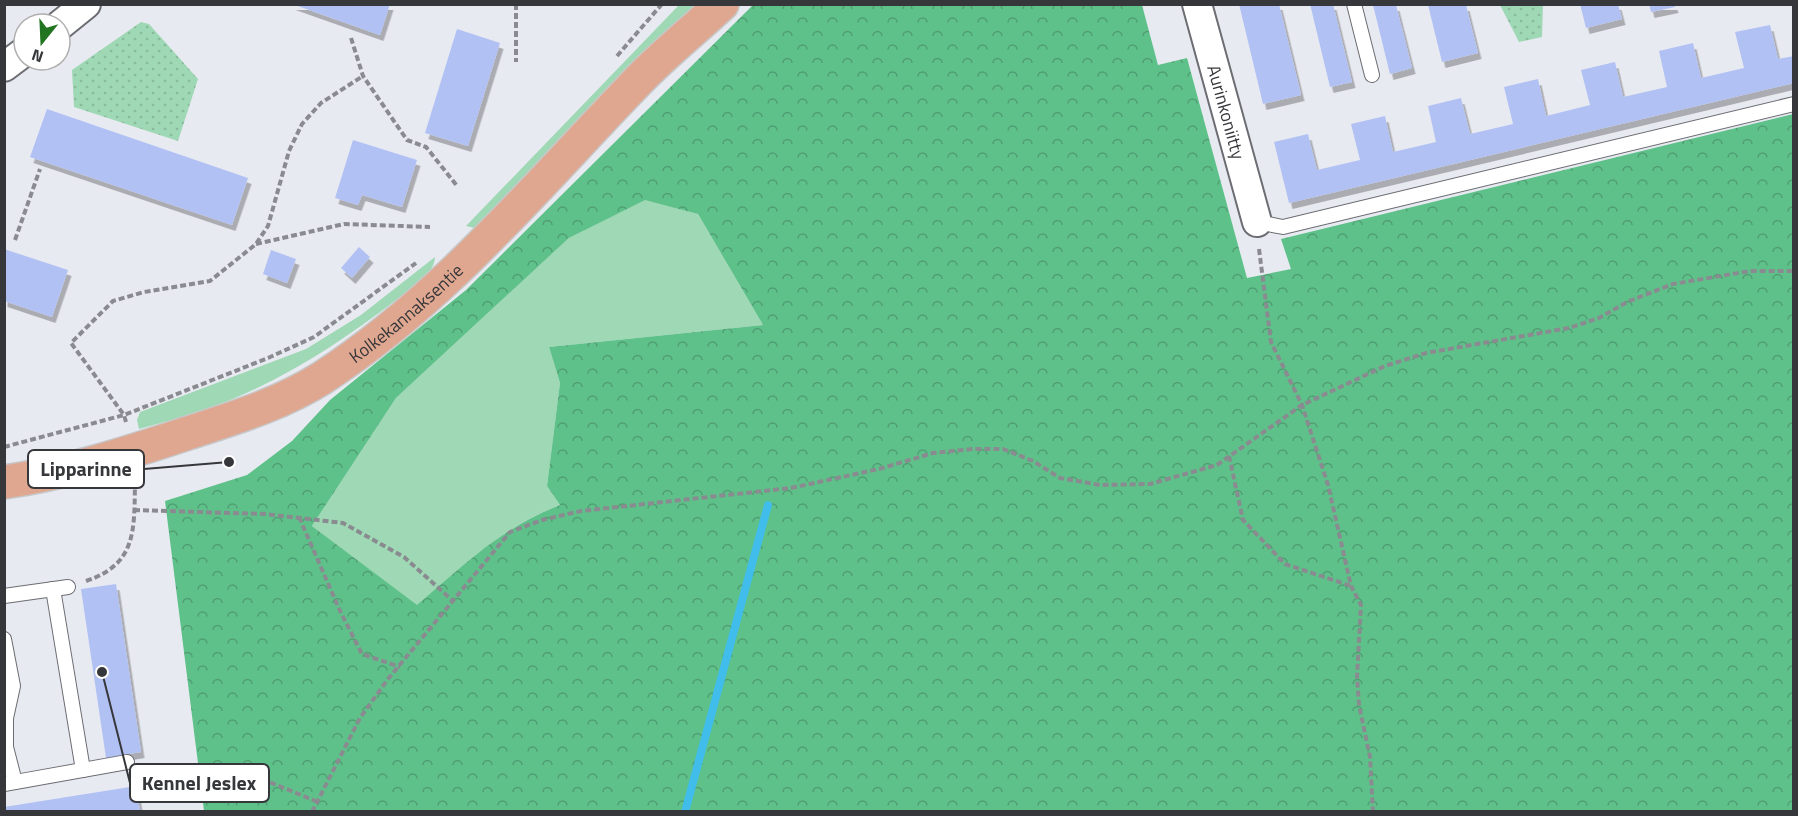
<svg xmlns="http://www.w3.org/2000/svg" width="1798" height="816" viewBox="0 0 1798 816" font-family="'Titillium Web',sans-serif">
<defs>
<pattern id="forest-crowns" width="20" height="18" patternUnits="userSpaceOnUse" patternTransform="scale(1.5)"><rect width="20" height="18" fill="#5fc18a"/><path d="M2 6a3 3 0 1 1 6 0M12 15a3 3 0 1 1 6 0" fill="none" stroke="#4f9e72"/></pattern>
<pattern id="park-dots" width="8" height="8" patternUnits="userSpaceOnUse" patternTransform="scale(1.5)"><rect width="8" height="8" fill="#9fd8b4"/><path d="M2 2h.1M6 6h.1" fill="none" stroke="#8aba9c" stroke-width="1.8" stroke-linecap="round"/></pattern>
<filter id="shadow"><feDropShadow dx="3.5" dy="6" stdDeviation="0" flood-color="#0004"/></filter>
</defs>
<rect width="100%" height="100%" fill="#e8eaf1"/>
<g fill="#9fd8b4">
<polygon points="679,5 695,5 475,228 466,226"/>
<path d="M 645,199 L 698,214 L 763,325 L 549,347 L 560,383 L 547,486 L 560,505 C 504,525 462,567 417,606 L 312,526 L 396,398 L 569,238 Z"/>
<path d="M 435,257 C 434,276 410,289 396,300 C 339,344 278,383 210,408 C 187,416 163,422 139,429 L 137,420 L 140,412 L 306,349 L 361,315 Z"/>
</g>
<path fill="url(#forest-crowns)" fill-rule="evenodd" d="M 753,5 L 1142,5 L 1158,65 L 1187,58 L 1247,278 L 1291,269 L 1281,239 L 1793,114 L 1793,811 L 204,811 L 165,501 L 247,475 L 292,441 L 330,400 L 466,290 ZM 645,200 L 698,214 L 763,325 L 549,347 L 560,383 L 547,486 L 560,505 C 502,527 463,566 417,605 L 312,526 L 396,398 L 569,238 Z"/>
<g fill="url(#park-dots)">
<polygon points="1500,5 1543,5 1542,37 1519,42"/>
<polygon points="141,22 149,24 198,79 178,141 74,107 72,70"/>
</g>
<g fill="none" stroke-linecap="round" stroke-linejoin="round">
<polyline stroke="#40bdea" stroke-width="8" points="685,812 768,505"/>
</g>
<g fill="#b2c1f4" filter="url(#shadow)">
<polygon points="292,4 390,4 380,35"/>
<polygon points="1239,4 1279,4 1301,95 1263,104"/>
<polygon points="1310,4 1333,4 1352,82 1330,87"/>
<polygon points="1580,4 1618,4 1622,19 1586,28"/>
<polygon points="1649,4 1674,4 1675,7 1651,12"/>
<polygon points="1373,5 1396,5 1412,68 1390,74"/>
<polygon points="1428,5 1466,5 1478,53 1442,62"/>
<polygon points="1770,25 1778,59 1794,56 1794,83 1289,203 1274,142 1308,134 1317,170 1360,160 1351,124 1385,116 1393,152 1436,142 1428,106 1461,98 1470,134 1513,124 1504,87 1538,79 1546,116 1590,105 1581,70 1615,62 1623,97 1667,87 1659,51 1693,43 1701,78 1744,68 1735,32"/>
<polygon points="457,29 500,43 468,146 425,133"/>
<polygon points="47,109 248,178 232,225 30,157"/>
<polygon points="353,140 417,160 402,207 362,195 358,205 335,198"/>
<polygon points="359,247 370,257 352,278 341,268"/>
<polygon points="4,249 68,270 52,317 4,301"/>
<polygon points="271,250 296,259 287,283 263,274"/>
<polygon points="116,584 141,752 106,758 81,589"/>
<polygon points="136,786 140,812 4,812 4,807"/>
</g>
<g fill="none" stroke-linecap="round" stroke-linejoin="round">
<g stroke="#6b6d72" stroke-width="16">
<g id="service">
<polyline points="1354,4 1372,75"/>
<polyline points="1257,222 1283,227 1794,104"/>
<polyline points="53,589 83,770"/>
<polyline points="4,596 68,587"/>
<polyline points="4,639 13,686 6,718 6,747 15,782"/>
<polyline points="4,784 127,762"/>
</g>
</g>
<g stroke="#6b6d72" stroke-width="32">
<g id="minor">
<path id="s1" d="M 1197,4 L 1257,222"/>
<polyline points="60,25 86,4"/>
<polyline points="4,67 24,52"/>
</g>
</g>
<g stroke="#c7c7c8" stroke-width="36">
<g id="primary">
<path id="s2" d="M 4,482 C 67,473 128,453 188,433 C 234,418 281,404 322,378 C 445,298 537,185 638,81 C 664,54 694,30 722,4"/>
</g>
</g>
<g stroke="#8a8b90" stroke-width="4" stroke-dasharray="6 3" stroke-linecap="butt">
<polyline points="516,4 516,62"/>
<polyline points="351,38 363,76 407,140 426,147 458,187"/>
<polyline points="617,56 662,4"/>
<polyline points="15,240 40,169"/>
<polyline points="256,244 344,224 430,227"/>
<polyline points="1259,249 1271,342 1302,405 1328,485 1351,586 1361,605 1357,677 1359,705 1370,757 1373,812"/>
<polyline points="126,422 124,415 71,343 113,301 144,292 210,281 256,244 268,226 289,151 302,124 321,103 363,76"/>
<polyline points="4,447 124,415 268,358 314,337 416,263"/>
<polyline points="1229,456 1243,520 1285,564 1351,586"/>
<polyline points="134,510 265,514 343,523 404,557 452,600"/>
<polyline points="299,517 341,613 362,654 400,667"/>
<path d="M 86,581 C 137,564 134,530 135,483"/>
<polyline points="200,778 250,774 318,802"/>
<polyline points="312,812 360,718 388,679 510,532 542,520 581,511 791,488 879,469 933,453 973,449 1003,449 1033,461 1060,478 1100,485 1150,484 1217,465 1302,405 1385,366 1426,353 1569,328 1599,318 1627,302 1673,284 1750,271 1794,271"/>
</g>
<use href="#service" stroke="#fff" stroke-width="14"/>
<use href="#minor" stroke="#fff" stroke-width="28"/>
<use href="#primary" stroke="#e0a790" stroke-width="33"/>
</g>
<g text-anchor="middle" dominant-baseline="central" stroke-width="4.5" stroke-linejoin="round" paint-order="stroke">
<g font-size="18" fill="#36373a" stroke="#fff">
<text stroke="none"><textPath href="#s1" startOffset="112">Aurinkoniitty</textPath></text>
<text stroke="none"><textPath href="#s2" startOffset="442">Kolkekannaksentie</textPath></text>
</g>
</g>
<path fill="none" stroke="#36373a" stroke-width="2" d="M229 462L144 469M102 672L130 783"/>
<g fill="#36373a" stroke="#fff" stroke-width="2">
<circle cx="229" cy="462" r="6"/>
<circle cx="102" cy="672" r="6"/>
</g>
<g fill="#fff" stroke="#36373a" stroke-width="2">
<rect x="28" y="450" width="116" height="38" rx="6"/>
<rect x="130" y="764" width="139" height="38" rx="6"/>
</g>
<g font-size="20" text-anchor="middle" font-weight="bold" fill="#36373a">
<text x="86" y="476">Lipparinne</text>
<text x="199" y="790">Kennel Jeslex</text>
</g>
<rect width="1798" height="816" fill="none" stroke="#36373a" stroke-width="12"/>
<g transform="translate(42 42) rotate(198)"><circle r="28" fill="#ffffff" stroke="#afafb0" stroke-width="1.5"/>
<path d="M0-4.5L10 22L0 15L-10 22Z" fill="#227520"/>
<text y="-9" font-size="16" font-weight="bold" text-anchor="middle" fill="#36373a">N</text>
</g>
</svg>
